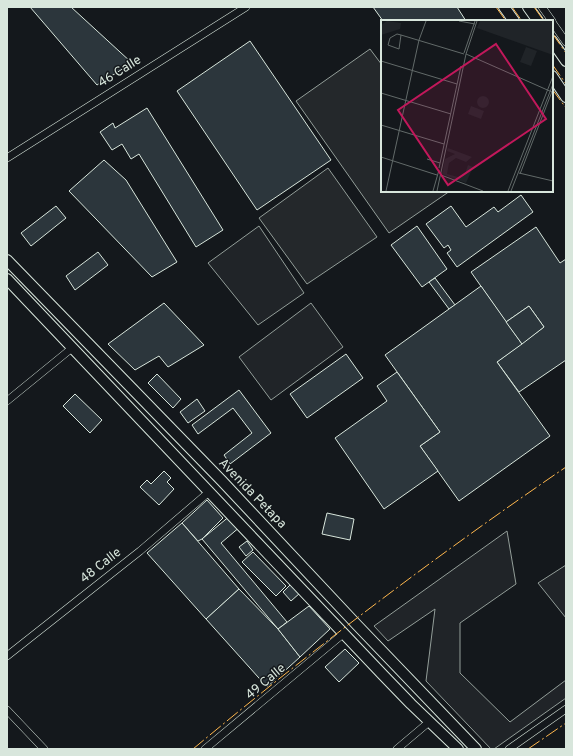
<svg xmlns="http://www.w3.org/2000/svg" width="573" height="756" viewBox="0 0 573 756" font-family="Overpass,sans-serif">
<rect width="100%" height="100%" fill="#14181c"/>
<g fill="#202428" stroke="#939e99">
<polygon points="259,226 304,293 258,325 208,263"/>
<polygon points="311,303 343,347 271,400 239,357"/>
<polygon points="507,531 516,584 460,623 460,673 510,722 566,680 566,698 494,749 491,749 426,681 435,609 388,641 374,626"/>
<polygon points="566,565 566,618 538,583"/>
</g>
<g fill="#24282b" stroke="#939e99">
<polygon points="370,49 382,65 382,191 450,191 389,233 296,101"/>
<polygon points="328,168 377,237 307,284 259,218"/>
</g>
<g fill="#2c363c" stroke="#d8e6dc">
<polygon points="30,7 71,7 132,63 97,85"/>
<polygon points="373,7 457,7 466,21 383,21"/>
<polygon points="250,41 331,160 257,210 177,91"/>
<polygon points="147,108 223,230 196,247 139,154 131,159 122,144 112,150 100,132 113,123 115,128"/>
<polygon points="104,160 126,180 177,262 152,277 69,191"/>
<polygon points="521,195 533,212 457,267 447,253 451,250 448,245 444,248 426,224 451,206 466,227 494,207 498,212"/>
<polygon points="56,206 66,218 31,246 21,233"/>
<polygon points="417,226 447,269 422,287 391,245"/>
<polygon points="536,227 560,263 566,259 566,360 519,392 497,362 544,327 529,306 506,322 471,272"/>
<polygon points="98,252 108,265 75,290 66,276"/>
<polygon points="435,278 455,305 449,309 429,282"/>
<polygon points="481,286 522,344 497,362 550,436 459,501 420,446 440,432 385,355"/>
<polygon points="164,303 204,345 168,367 159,356 135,370 108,344"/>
<polygon points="529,306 544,327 522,344 506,322"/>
<polygon points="346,354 363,378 307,418 290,394"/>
<polygon points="397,372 440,432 420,446 438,471 384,509 335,438 387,401 377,386"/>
<polygon points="157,374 181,399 173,408 148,383"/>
<polygon points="239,390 271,433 230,464 224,455 252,433 233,408 198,434 192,425"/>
<polygon points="75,394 102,420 90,433 63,406"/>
<polygon points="197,399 205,411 188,423 180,412"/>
<polygon points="164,471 171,478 167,482 174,489 159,505 140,487 147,480 151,484"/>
<polygon points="207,500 223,518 202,539 198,541 182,523"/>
<polygon points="327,513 354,519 350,540 322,534"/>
<polygon points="231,515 241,526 221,543 287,622 278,629 202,539"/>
<polygon points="182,523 239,589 206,619 147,553"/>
<polygon points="247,541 253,550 246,556 239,547"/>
<polygon points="253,552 286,586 276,596 242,562"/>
<polygon points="291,584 300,593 291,601 283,592"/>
<polygon points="239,589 278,629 300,657 267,687 206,619"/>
<polygon points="309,606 330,629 300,657 278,629"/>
<polygon points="345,649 359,663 339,682 325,667"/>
</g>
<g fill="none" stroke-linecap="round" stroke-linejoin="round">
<g stroke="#d8e6dc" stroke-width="8">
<g id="street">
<polyline points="542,7 552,21"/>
<polyline points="552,22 566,42"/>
<polyline points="7,158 246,7"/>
<polyline points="7,401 72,348"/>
<polyline points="7,656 140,551 209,492"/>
<polyline points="7,710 44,749"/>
<polyline points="205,749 343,634"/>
<polyline points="397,749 429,722"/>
<polyline points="509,749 566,709"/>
</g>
</g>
<g stroke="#d8e6dc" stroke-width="12">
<g id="primary">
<polyline points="504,7 514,21"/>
<polyline points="528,7 538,21"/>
<polyline points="552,41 566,61"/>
<polyline points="552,76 566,97"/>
<polyline points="7,260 222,481 357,625 476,749"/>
<polyline points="7,279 383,675 411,704 458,749"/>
</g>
</g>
<use href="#street" stroke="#14181c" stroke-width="7"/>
<use href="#primary" stroke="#14181c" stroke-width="10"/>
<g stroke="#ffb74d" stroke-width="1" stroke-dasharray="14 3 2 3" stroke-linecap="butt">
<polyline points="496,7 506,21"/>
<polyline points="512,7 522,21"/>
<polyline points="534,7 544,21"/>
<polyline points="552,33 566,53"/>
<polyline points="552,64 566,84"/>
<polyline points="552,89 566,108"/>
<path d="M 193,749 C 313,649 437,555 566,467"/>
<polyline points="528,749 566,723"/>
</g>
</g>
<g text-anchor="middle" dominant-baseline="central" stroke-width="3" stroke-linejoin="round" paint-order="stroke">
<g font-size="13" fill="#d8e6dc" stroke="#14181c">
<text transform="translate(120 72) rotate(-32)">46 Calle</text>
<text transform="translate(252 494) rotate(46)">Avenida Petapa</text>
<text transform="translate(101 566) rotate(-38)">48 Calle</text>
<text transform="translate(266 682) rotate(-40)">49 Calle</text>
</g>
</g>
<g transform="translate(381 20)">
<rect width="172" height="172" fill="#14181c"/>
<path d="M 6,1 L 20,3 L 19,9 L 0,15 L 0,5 ZM 99,1 L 172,1 L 172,35 L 96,8 ZM 145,27 L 156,31 L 150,46 L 139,42 ZM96 82a6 6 0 1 1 12 0a6 6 0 1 1-12 0ZM 90,86 L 103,91 L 100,99 L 87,94 ZM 67,128 L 91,137 L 85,142 L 75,138 L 68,143 L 66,154 L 77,157 L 84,154 L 87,145 L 92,147 L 85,163 L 61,154 L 64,139 L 74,134 L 66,131 Z" fill="#202428"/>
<path fill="none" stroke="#626a69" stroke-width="1" d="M 78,1 L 94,4M 20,15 L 18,29 L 7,25 L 9,18 L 16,14 L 20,15 L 83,34M 83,33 L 94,1M 85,34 L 171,72M 0,41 L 76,64M 0,73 L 70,94M 0,105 L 63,124M 0,137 L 56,155M 46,139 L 59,143M 58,148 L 80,46M 138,153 L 172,161M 139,154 L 172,69M 60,155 L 102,171M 5,171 L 38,20 L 45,1M 52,171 L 58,150M 56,171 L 85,34 L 96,1M 127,171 L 172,56M 130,171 L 172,64"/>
<path fill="#c2185b" fill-opacity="0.15" stroke="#c2185b" stroke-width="2" d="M 115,24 L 165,99 L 67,165 L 17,90 Z"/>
<rect width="172" height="172" fill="none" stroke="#d8e6dc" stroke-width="2"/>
</g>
<rect width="573" height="756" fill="none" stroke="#d8e6dc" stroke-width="16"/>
</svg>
